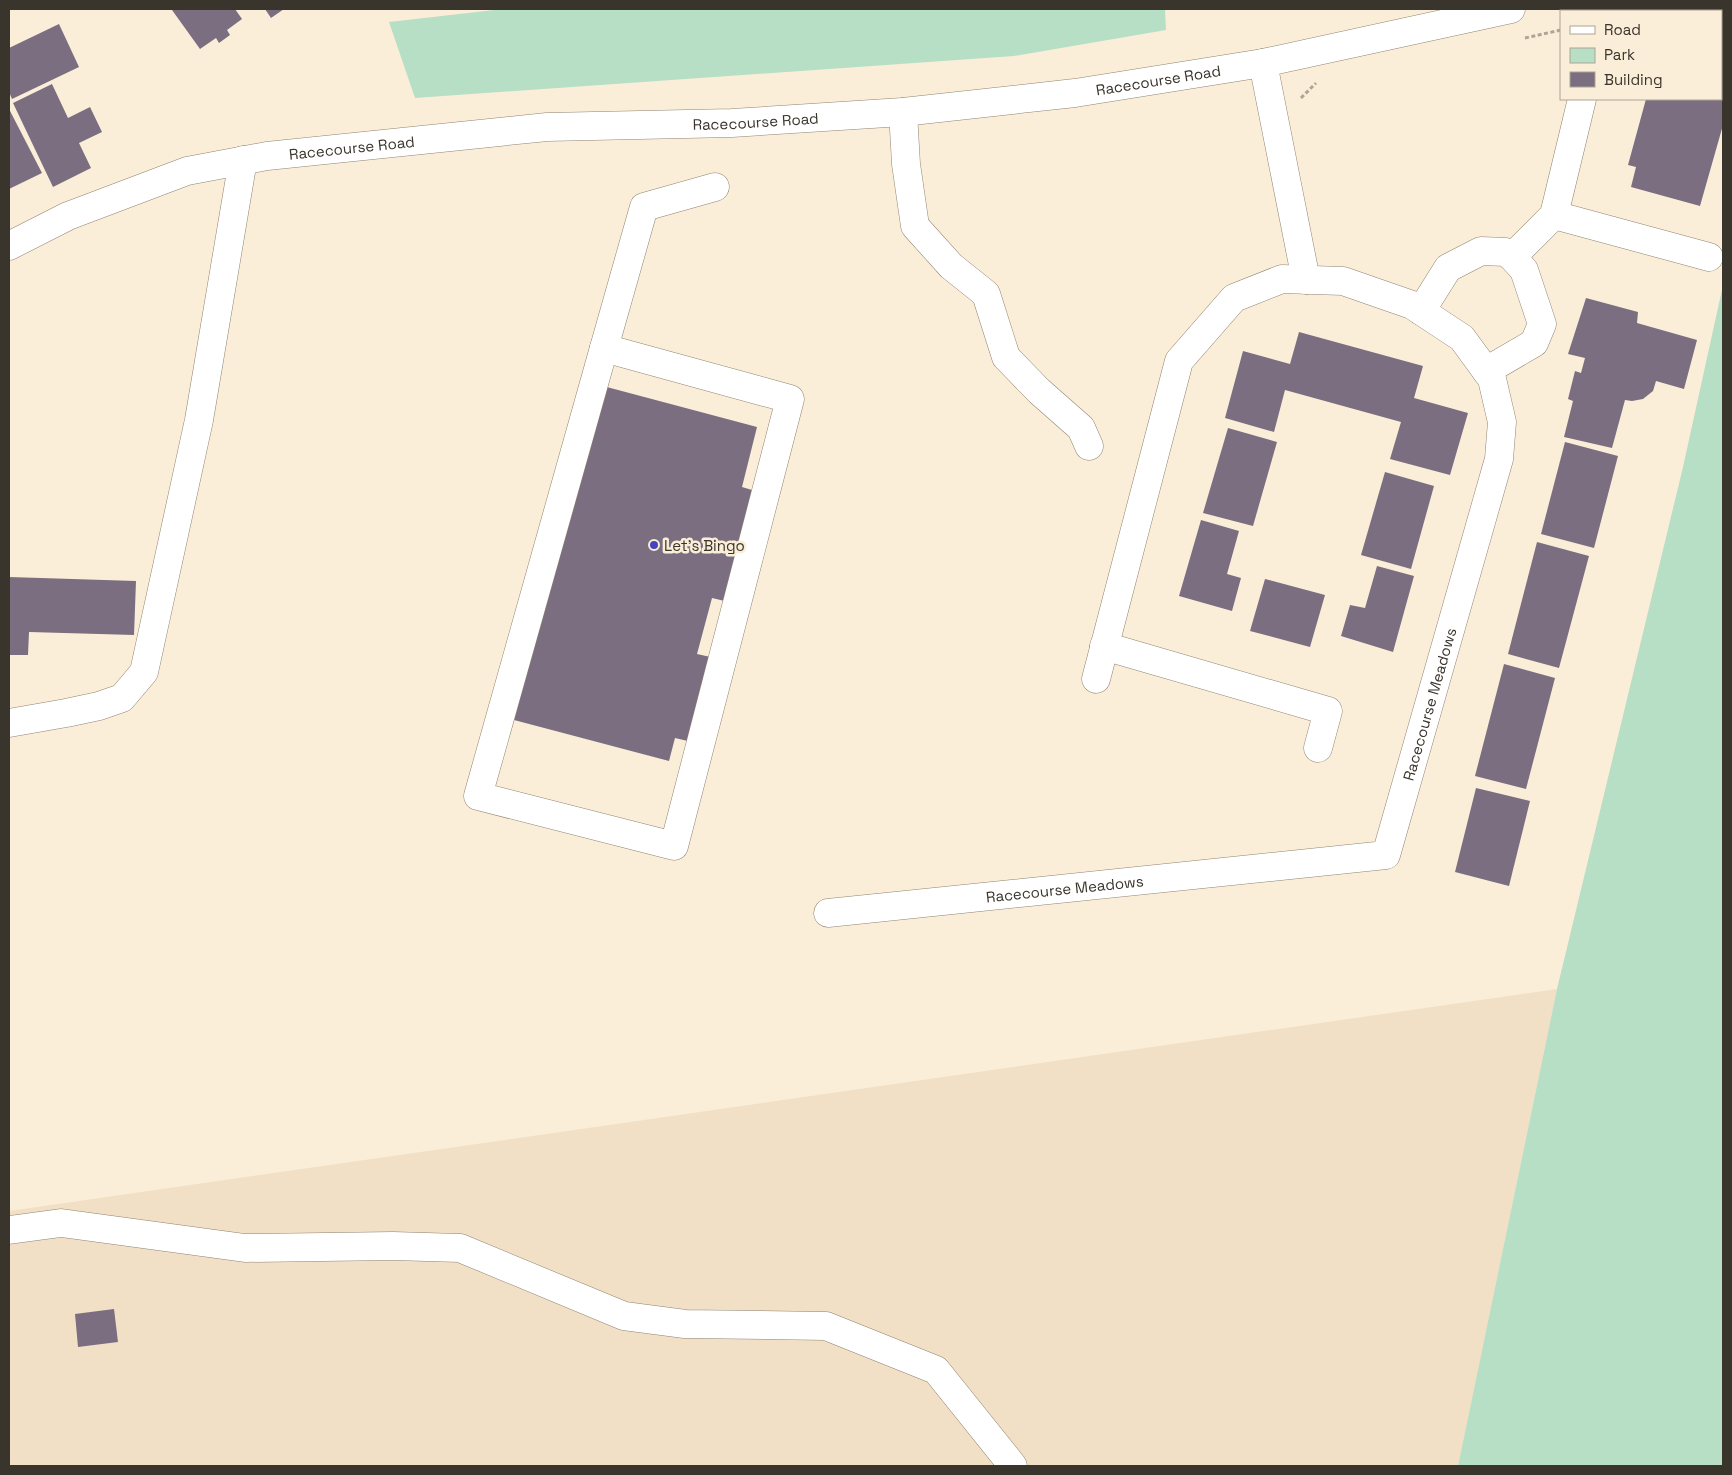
<svg xmlns="http://www.w3.org/2000/svg" width="1732" height="1475" viewBox="0 0 1732 1475" font-family="'Space Grotesk',sans-serif">
<rect width="100%" height="100%" fill="#fbeed9"/>
<polygon fill="#f1e0c6" points="1557,989 1458,1466 9,1466 9,1211"/>
<g fill="#b7dfc5">
<polygon points="503,9 1165,9 1166,30 1014,56 415,98 389,22"/>
<polygon points="1723,285 1723,1466 1458,1466 1557,989 1683,467"/>
</g>
<g fill="#7b6e80">
<polygon points="173,9 235,9 242,19 227,30 230,35 219,43 216,38 200,49 172,10"/>
<polygon points="265,9 284,9 271,18"/>
<polygon points="59,24 79,67 12,99 9,92 9,48"/>
<polygon points="52,84 68,118 90,107 102,132 79,143 91,168 53,187 13,103"/>
<polygon points="1721,94 1723,95 1723,125 1700,206 1631,187 1636,167 1628,165 1646,99 1721,99"/>
<polygon points="9,109 42,173 9,189"/>
<polygon points="1586,298 1638,312 1637,323 1697,340 1684,389 1656,381 1653,391 1643,399 1632,401 1625,400 1612,448 1564,437 1573,401 1568,399 1575,371 1581,373 1585,358 1568,354"/>
<polygon points="1299,332 1423,366 1414,398 1468,413 1450,475 1390,459 1401,422 1285,390 1274,432 1225,418 1243,351 1290,364"/>
<polygon points="603,386 757,427 742,487 762,493 733,603 712,598 697,654 715,658 692,742 675,738 669,761 514,720"/>
<polygon points="1228,428 1277,442 1253,526 1203,513"/>
<polygon points="1565,442 1618,456 1594,548 1541,534"/>
<polygon points="1385,472 1434,486 1411,569 1361,555"/>
<polygon points="1201,520 1239,531 1227,574 1241,578 1232,611 1179,596"/>
<polygon points="1537,542 1589,556 1559,668 1508,654"/>
<polygon points="1377,566 1414,576 1393,652 1341,636 1350,605 1365,608"/>
<polygon points="9,577 136,581 134,635 29,632 28,655 9,655"/>
<polygon points="1265,579 1325,595 1310,647 1250,631"/>
<polygon points="1504,664 1555,678 1526,789 1475,776"/>
<polygon points="1476,788 1530,801 1509,886 1455,872"/>
<polygon points="114,1309 118,1342 78,1347 75,1314"/>
</g>
<g fill="none" stroke-linecap="round" stroke-linejoin="round">
<g stroke="#908472" stroke-width="29">
<g id="minor">
<polyline points="1263,63 1306,280"/>
<polyline points="903,112 906,164 915,226 951,266 986,294 1006,357 1039,391 1081,428 1089,446"/>
<polyline points="1554,215 1582,99"/>
<path id="s1" d="M 9,246 L 68,216 L 187,171 L 267,156 L 547,127 L 732,123 L 903,112 L 1075,93 L 1263,63 L 1511,9"/>
<polyline points="1512,257 1554,215 1709,257"/>
<polyline points="1421,311 1448,268 1481,251 1506,252 1512,257 1524,270 1542,324 1534,343 1486,371"/>
<polygon points="604,348 790,399 674,846 478,796"/>
<polyline points="604,348 644,207 715,187"/>
<polyline points="1104,646 1328,711 1318,748"/>
<polyline points="9,723 66,713 99,706 122,698 144,672 199,420 243,160"/>
<path id="s2" d="M 828,913 L 1386,855 L 1499,459 L 1502,422 L 1492,379 L 1462,338 L 1412,305 L 1343,281 L 1282,279 L 1234,298 L 1179,361 L 1096,679"/>
<polyline points="9,1230 61,1223 245,1248 393,1246 460,1248 624,1316 685,1324 826,1326 936,1370 1013,1466"/>
</g>
</g>
<g stroke="#aea595" stroke-width="3" stroke-dasharray="4 2.5" stroke-linecap="butt">
<polyline points="1648,11 1659,9"/>
<polyline points="1525,38 1561,30"/>
<polyline points="1301,98 1316,83"/>
</g>
<use href="#minor" stroke="#fff" stroke-width="28"/>
</g>
<circle fill="#4644ba" stroke="#fbeed9" stroke-width="2" cx="654" cy="545" r="5"/>
<g text-anchor="middle" dominant-baseline="central" stroke-width="5" stroke-linejoin="round" paint-order="stroke">
<g font-size="15" fill="#39342c" stroke="#fbeed9">
<text stroke="none"><textPath href="#s1" startOffset="1170">Racecourse Road</textPath></text>
<text stroke="none"><textPath href="#s1" startOffset="765">Racecourse Road</textPath></text>
<text stroke="none"><textPath href="#s1" startOffset="360">Racecourse Road</textPath></text>
<text stroke="none"><textPath href="#s2" startOffset="718">Racecourse Meadows</textPath></text>
<text stroke="none"><textPath href="#s2" startOffset="238">Racecourse Meadows</textPath></text>
</g>
<g font-size="15" fill="#39342c" stroke="#fbeed9" text-anchor="start">
<text x="664" y="545">Let's Bingo</text>
</g>
</g>
<rect width="1732" height="1475" fill="none" stroke="#39342c" stroke-width="20"/>
<rect x="1560" y="10" width="162" height="90" fill="#fbeed9" stroke="#ada494"/>
<rect x="1570" y="26" width="25" height="8" fill="#ffffff" stroke="#ada494"/>
<text x="1604" y="35" font-size="15" fill="#39342c">Road</text>
<rect x="1570" y="48" width="25" height="15" fill="#b7dfc5" stroke="#ada494"/>
<text x="1604" y="60" font-size="15" fill="#39342c">Park</text>
<rect x="1570" y="72" width="25" height="15" fill="#7b6e80" stroke="#ada494"/>
<text x="1604" y="85" font-size="15" fill="#39342c">Building</text>
</svg>
